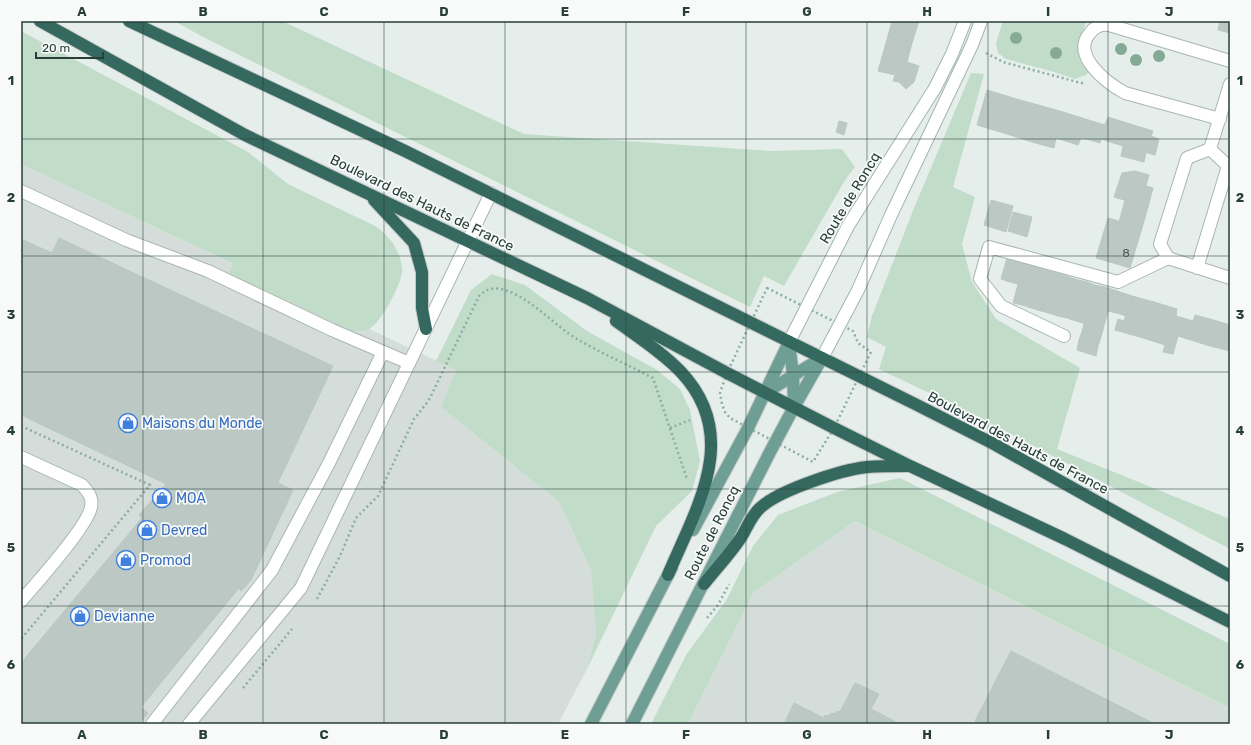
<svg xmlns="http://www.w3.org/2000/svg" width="1251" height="745" viewBox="0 0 1251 745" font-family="Rubik,sans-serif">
<rect width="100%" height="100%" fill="#e6eeeb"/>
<g fill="#d4ddda">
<polygon points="21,164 456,370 441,407 559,502 591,570 596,634 587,669 558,724 21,724"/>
<polygon points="855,521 1230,708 1230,724 688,724 754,592"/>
</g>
<g fill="#c2dcca">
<polygon points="174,21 282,21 524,134 771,151 842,149 855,167 845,180 784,286 764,276 750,307 205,38"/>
<polygon points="1003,21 1086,21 1079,46 1089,71 1086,75 1075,79 1054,72 1006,59 998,53 996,43"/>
<path d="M 21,31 L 248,152 L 288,184 L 375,226 C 390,236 400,250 402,268 C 404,281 381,323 369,329 C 364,331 357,331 351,331 L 229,273 L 233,264 L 21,164 Z"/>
<polygon points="971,73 984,74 953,187 975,197 962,244 972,282 996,319 1080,368 1057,449 1230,519 1230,549 969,412 879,369 886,347 867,337 872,316 914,208"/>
<polygon points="492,274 525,285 587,331 657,370 680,389 690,410 700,461 692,491 656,526 587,669 596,634 591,570 559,502 441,407 456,370 436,361 471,290"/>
<polygon points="900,478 1230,644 1230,708 855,521 754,592 688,724 651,724 686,655 727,599 753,546 778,515 837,492"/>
</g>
<g fill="#bcc8c4" stroke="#b9c7c2">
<polygon points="892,21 919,21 912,43 888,36"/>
<polygon points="1220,21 1230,21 1230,33 1218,30"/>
<polygon points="888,36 912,43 907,62 919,66 914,82 906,89 899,82 893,81 895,75 878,71"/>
<polygon points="987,90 1020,100 1010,135 977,125"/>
<polygon points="1020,100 1042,106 1032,142 1010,135"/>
<polygon points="1042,106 1063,112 1056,138 1035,132"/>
<polygon points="1063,112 1095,122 1090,140 1081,138 1078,145 1056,138"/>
<polygon points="1108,117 1130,124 1123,146 1101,139 1100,143 1090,140 1095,122 1105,125"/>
<polygon points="839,121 847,123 844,135 836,132"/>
<polygon points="1130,124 1153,131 1151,136 1159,139 1155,155 1123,146"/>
<polygon points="1035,132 1056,138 1054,148 1032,142"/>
<polygon points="1123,146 1146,153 1144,162 1121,156"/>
<polygon points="1135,171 1149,175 1146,186 1153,188 1148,207 1114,197 1122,173"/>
<polygon points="991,200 1013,206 1006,232 984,225"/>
<polygon points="1125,200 1148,207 1142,228 1119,222"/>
<polygon points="1013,212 1032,217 1027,237 1008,231"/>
<polygon points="1108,218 1142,228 1136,248 1102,238"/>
<polygon points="59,238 333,366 257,527 21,415 21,318"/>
<polygon points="1102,238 1136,248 1130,268 1096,258"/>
<polygon points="21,239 52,253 21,318"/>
<polygon points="1007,258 1015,261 1010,282 1001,279"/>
<polygon points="1015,261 1024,263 1018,284 1010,282"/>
<polygon points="1024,263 1033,266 1027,287 1018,284"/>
<polygon points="1033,266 1042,269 1036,289 1027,287"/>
<polygon points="1042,269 1052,272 1046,292 1036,289"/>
<polygon points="1052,272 1060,274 1054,295 1046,292"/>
<polygon points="1060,274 1069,277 1063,297 1054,295"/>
<polygon points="1069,277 1078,280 1072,300 1063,297"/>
<polygon points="1078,280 1087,282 1081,303 1072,300"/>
<polygon points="1087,282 1095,285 1089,305 1081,303"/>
<polygon points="1018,284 1027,287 1022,305 1013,303"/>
<polygon points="1095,285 1105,287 1099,308 1089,305"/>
<polygon points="1027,287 1036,289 1031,308 1022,305"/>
<polygon points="1105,287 1114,290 1108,311 1099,308"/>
<polygon points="1036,289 1046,292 1041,311 1031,308"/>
<polygon points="1114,290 1123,293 1117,313 1108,311"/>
<polygon points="1046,292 1054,295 1049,313 1041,311"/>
<polygon points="1123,293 1132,296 1126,316 1117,313"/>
<polygon points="1054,295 1063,297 1058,316 1049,313"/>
<polygon points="1132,296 1154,302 1143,338 1115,330 1118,319 1124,321"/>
<polygon points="1063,297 1072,300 1067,318 1058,316"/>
<polygon points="1072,300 1081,303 1076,321 1067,318"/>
<polygon points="1154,302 1177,309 1176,316 1183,318 1173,354 1163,352 1165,345 1143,338"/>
<polygon points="1081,303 1091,306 1086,324 1076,321"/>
<polygon points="1091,306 1108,311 1101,337 1082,332 1084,324 1086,324"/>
<polygon points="1195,315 1217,321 1210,346 1178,336 1183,318 1193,321"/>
<polygon points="1217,321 1230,325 1230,351 1210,346"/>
<polygon points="1082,332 1101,337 1098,346 1079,340"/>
<polygon points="1079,340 1098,346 1096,356 1077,350"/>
<polygon points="278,483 293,490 251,580 241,591 239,588 141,707 148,713 139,724 21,724 21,663 142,518 139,515 166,484 257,527"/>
<polygon points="1011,651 1155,724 982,724 975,721"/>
<polygon points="855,683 879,694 871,709 900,724 784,724 794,703 824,718 825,715 829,716 831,713 835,714 837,711 840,712"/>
</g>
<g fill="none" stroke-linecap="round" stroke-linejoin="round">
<g stroke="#a9b6b2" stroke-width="14">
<g id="lane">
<polyline points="21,191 126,240 208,271 332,330 409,363"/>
<polyline points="1064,336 1001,306 980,279 989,247 1118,282 1168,258"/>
<polyline points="152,724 272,570 329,463 383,352"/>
</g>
</g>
<g stroke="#a9b6b2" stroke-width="14">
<g id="street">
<path d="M 1220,119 L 1125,93 C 1107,83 1070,55 1090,33 C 1095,26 1101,24 1109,25 L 1230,61"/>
<polyline points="1210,149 1230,84"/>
<polyline points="1197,268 1228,166 1210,149 1187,158 1160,244 1168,258 1230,278"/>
<path d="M 21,457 L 82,485 C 88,492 93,497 91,507 C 88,526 36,584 21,601"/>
<polyline points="189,724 301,588 491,193"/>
</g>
</g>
<g stroke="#a3b5af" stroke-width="14">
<g id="secondary">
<polyline points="789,342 848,226 935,88 952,54 965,21"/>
<polyline points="822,358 858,290 891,215 972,45 981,21"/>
</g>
</g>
<g stroke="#c3c9c8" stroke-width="14">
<g id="primary">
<polyline points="789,342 793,375 794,407"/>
<polyline points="765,393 820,359"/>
<polyline points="693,530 748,428 789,342"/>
<polyline points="591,724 672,567"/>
<polyline points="632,724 770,452 794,407 822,358"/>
</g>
</g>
<g stroke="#c3c9c8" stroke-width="14">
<g id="highway">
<polyline points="40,21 245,135 587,298 727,373 834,428 910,466 1065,539 1230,622"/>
<polyline points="129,21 405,151 917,405 992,443 1230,576"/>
<polyline points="374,200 414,243 422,272 422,308 426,329"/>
<path d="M 616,321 C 638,337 662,352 681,372 C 742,437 696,508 668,575"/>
<path d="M 704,584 C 716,569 729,555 740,539 C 747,529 750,517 760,508 C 779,490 841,470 867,467 C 881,466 894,466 907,466"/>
</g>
</g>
<g stroke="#8aaea4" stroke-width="2.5" stroke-dasharray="2 3" stroke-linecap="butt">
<polyline points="986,53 1003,62 1081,83 1084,83"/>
<polygon points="767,288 853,331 858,343 871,352 834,428 813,462 730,418 725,412 722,404 720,393 722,387 727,373"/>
<polyline points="21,426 150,485 21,639"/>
<polyline points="670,428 690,420"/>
<path d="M 317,599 L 340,556 L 356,518 L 378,496 L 414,419 L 426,404 L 430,398 L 479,296 C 485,290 492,287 501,289 C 530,296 552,324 577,339 C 601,353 628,365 653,378 L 687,479"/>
<polyline points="707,618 718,605 729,584"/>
<polyline points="243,688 292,629"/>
</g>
<use href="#lane" stroke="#fff" stroke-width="12"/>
<use href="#street" stroke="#fff" stroke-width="12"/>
<use href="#secondary" stroke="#fff" stroke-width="12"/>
<use href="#primary" stroke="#6f9f94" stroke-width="12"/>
<use href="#highway" stroke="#35685f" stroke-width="12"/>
</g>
<g fill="#84aa95">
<circle cx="1016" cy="38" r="6"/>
<circle cx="1121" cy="49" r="6"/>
<circle cx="1056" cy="53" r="6"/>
<circle cx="1159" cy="56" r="6"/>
<circle cx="1136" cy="60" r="6"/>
</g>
<path fill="none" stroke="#273e39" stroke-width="1" stroke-opacity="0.55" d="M 143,21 L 143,724M 263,21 L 263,724M 384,21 L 384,724M 505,21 L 505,724M 626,21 L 626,724M 746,21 L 746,724M 867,21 L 867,724M 988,21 L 988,724M 1108,21 L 1108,724M 21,139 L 1230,139M 21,256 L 1230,256M 21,372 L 1230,372M 21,489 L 1230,489M 21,606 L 1230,606"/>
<defs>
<g id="shop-ring" transform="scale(1)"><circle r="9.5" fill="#f7faf9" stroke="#3f7fe0" stroke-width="1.5"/><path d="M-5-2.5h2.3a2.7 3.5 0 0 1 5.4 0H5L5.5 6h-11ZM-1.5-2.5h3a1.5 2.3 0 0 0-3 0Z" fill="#3f7fe0"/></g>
</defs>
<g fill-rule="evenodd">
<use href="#shop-ring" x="128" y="423"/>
<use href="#shop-ring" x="162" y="498"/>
<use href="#shop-ring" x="147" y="530"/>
<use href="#shop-ring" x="126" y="560"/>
<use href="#shop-ring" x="80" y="616"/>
</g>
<g text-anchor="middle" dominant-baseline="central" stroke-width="3.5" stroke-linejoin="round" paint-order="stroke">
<g font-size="12" fill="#4c605c">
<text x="1126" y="253">8</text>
</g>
<g font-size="14" fill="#273e39" stroke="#f7faf9">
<text transform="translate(850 198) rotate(-59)">Route de Roncq</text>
<text transform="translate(422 203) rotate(26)">Boulevard des Hauts de France</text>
<text transform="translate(1018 443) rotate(28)">Boulevard des Hauts de France</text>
<text transform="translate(712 533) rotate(-63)">Route de Roncq</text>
</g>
<g font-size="14" fill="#366cbe" stroke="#f7faf9" text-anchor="start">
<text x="142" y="423">Maisons du Monde</text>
<text x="176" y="498">MOA</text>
<text x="161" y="530">Devred</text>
<text x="140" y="560">Promod</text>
<text x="94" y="616">Devianne</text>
</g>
</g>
<rect width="1251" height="745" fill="none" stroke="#f7faf9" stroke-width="44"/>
<path d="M36 52v6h67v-6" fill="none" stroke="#273e39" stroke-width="2"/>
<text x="42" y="52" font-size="12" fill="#273e39" stroke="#f7faf9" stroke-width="3" paint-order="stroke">20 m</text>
<rect x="22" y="22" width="1207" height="701" fill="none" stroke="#273e39" stroke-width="1.5"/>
<g font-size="13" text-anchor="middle" font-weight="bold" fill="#273e39">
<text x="82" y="16">A</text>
<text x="203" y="16">B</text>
<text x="324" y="16">C</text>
<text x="444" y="16">D</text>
<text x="565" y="16">E</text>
<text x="686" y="16">F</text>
<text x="807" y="16">G</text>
<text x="927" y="16">H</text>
<text x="1048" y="16">I</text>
<text x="1169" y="16">J</text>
<text x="11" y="85">1</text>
<text x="1240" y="85">1</text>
<text x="11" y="202">2</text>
<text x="1240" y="202">2</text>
<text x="11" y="319">3</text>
<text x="1240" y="319">3</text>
<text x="11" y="435">4</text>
<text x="1240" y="435">4</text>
<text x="11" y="552">5</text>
<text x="1240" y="552">5</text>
<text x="11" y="669">6</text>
<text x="1240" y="669">6</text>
<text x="82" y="739">A</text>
<text x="203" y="739">B</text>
<text x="324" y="739">C</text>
<text x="444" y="739">D</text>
<text x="565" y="739">E</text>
<text x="686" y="739">F</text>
<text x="807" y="739">G</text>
<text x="927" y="739">H</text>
<text x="1048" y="739">I</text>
<text x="1169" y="739">J</text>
</g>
</svg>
